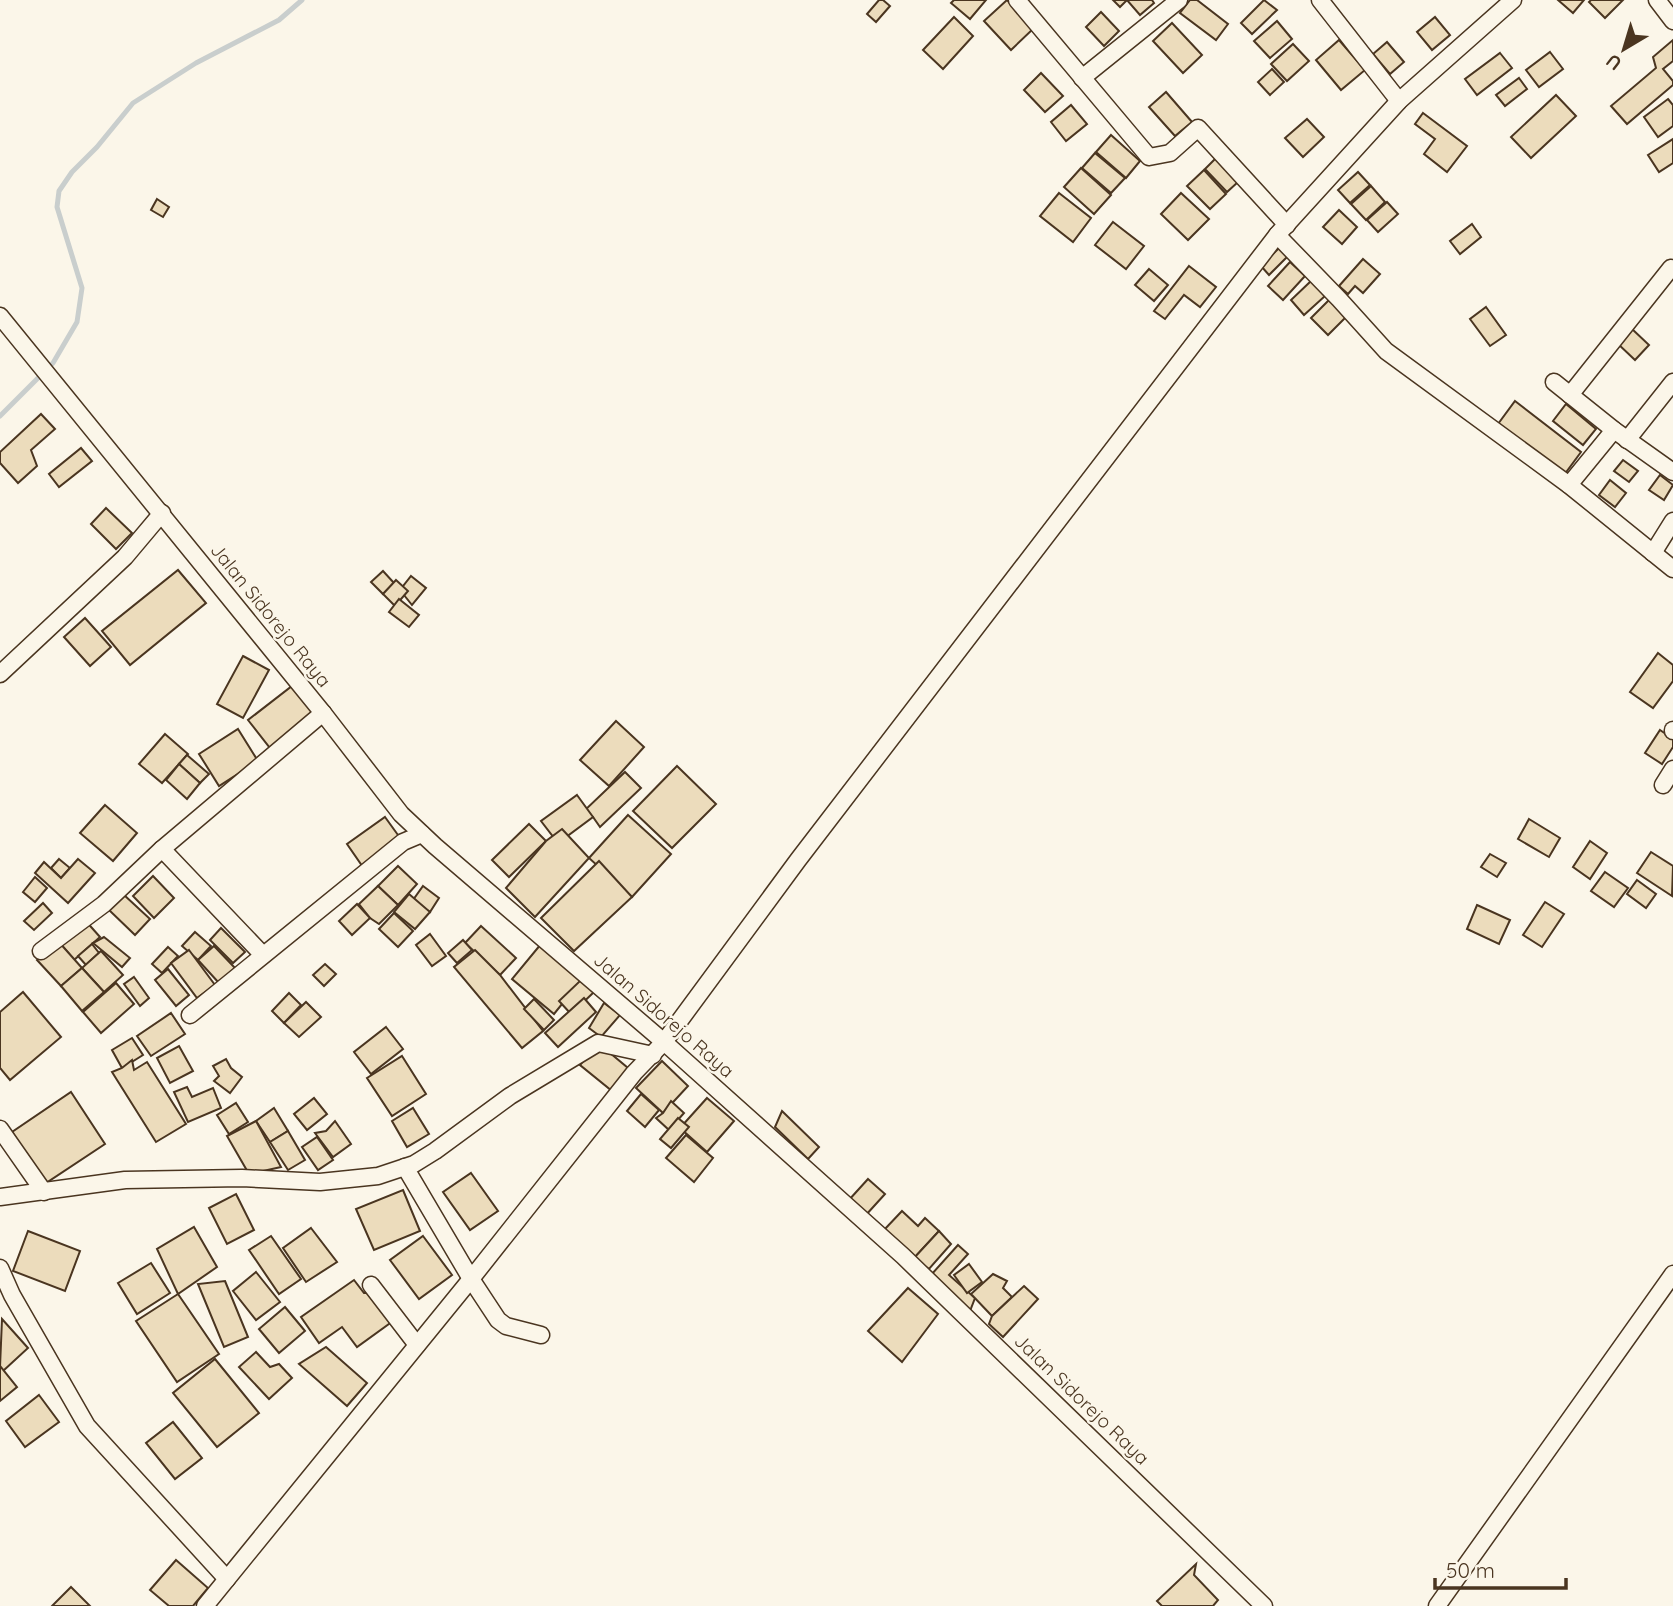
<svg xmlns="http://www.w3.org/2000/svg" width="1673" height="1606" viewBox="0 0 1673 1606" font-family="Quicksand,sans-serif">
<rect width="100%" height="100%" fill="#fbf6e9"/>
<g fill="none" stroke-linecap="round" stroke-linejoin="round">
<polyline stroke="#c9cecd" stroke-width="5" points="0,416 53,363 77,322 82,288 57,207 59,191 72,172 97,147 133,103 196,63 279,20 302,0"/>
</g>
<g fill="#ecdcbc" stroke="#4a3520" stroke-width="2">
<polygon points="879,0 883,0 890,6 876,22 867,14"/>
<polygon points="954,0 986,0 970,19 951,3"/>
<polygon points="1007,0 1034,28 1011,50 984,21"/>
<polygon points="1113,0 1152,0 1154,3 1140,15 1127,0 1120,7"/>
<polygon points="1190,0 1197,0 1228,24 1216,40 1180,13"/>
<polygon points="1264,0 1277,10 1252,34 1241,23"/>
<polygon points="1558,0 1584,0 1573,13"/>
<polygon points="1591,0 1623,0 1605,18 1589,2"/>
<polygon points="1101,12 1119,31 1104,46 1086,27"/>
<polygon points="954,17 973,36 943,69 923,50"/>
<polygon points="1435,17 1450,35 1432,50 1417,32"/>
<polygon points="1277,21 1292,39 1270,58 1254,41"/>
<polygon points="1172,23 1202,55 1183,73 1153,41"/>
<polygon points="1339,40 1365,70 1341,90 1316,60"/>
<polygon points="1673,40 1673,61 1663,69 1673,81 1673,85 1627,124 1611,106 1656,68 1653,57"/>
<polygon points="1387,42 1404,62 1390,74 1373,54"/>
<polygon points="1293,44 1309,61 1287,81 1271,64"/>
<polygon points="1550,52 1563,69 1539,87 1526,70"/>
<polygon points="1500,53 1512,68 1477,95 1465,79"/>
<polygon points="1272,69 1284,82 1270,95 1258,82"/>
<polygon points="1041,73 1063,96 1045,112 1024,90"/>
<polygon points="1519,78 1527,89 1505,106 1496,95"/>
<polygon points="1166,92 1192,122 1175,136 1149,107"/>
<polygon points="1556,95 1576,116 1531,158 1511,137"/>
<polygon points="1668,99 1673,105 1673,126 1658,137 1644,117"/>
<polygon points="1071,105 1087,124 1066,141 1051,122"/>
<polygon points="1423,113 1467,146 1447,172 1424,154 1435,139 1415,124"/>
<polygon points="1307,119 1324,137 1303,157 1285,138"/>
<polygon points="1111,135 1140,161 1126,178 1096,152"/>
<polygon points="1673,139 1673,163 1659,172 1648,155"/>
<polygon points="1095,153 1125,178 1111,193 1082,168"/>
<polygon points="1216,158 1238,182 1227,192 1205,169"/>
<polygon points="1081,168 1111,195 1094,214 1064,187"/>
<polygon points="1204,170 1226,194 1210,209 1187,186"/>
<polygon points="1358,172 1370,185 1350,203 1338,190"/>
<polygon points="1371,186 1385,202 1366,220 1351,204"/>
<polygon points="1059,193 1091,218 1073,242 1040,216"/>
<polygon points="1181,193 1209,219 1188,240 1161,214"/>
<polygon points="157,199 169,207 163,217 151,210"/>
<polygon points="1387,202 1398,214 1378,232 1367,220"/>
<polygon points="1339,210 1357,227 1342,244 1323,227"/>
<polygon points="1113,222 1144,246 1126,269 1095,245"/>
<polygon points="1472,224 1481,237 1460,254 1450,241"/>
<polygon points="1279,248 1288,256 1269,275 1261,266"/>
<polygon points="1363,259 1380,274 1363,293 1355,286 1348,294 1339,286"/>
<polygon points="1290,262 1305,276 1283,300 1268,286"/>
<polygon points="1189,266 1216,287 1200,307 1184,295 1165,319 1154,311"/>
<polygon points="1149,269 1168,285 1154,301 1135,285"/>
<polygon points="1311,281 1325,296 1304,315 1291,300"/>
<polygon points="1329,300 1346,317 1328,335 1311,318"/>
<polygon points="1486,307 1506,335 1490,346 1470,319"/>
<polygon points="1631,328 1649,345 1635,360 1617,343"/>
<polygon points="1515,401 1581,452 1564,475 1498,424"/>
<polygon points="1566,404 1596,429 1583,445 1553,421"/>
<polygon points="41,414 55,429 31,450 37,466 18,483 0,463 0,452"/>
<polygon points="81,448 92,461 59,487 49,474"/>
<polygon points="1623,460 1638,471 1629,482 1614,471"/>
<polygon points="1660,475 1673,485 1664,500 1649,490"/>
<polygon points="1610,480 1626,493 1615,507 1599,495"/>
<polygon points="106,508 132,533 116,549 91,524"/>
<polygon points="178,570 206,603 130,665 102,631"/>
<polygon points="383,571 394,583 383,594 371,582"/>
<polygon points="411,576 426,588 412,605 400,590"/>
<polygon points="396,580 408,591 395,606 383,594"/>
<polygon points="399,599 419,615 409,627 389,612"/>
<polygon points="85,618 111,647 90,666 64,637"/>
<polygon points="1658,653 1673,665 1673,681 1653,708 1630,692"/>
<polygon points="243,656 269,670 243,718 217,704"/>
<polygon points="292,686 314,713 270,748 248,720"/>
<polygon points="616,721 644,747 609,786 580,760"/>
<polygon points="238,729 258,761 219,786 199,754"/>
<polygon points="1660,730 1673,739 1673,747 1662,764 1645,753"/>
<polygon points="165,734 188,754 162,783 139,764"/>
<polygon points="187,755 209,774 200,783 179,764"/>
<polygon points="179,764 200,783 187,799 166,780"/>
<polygon points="677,766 716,804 672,848 633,811"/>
<polygon points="625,772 641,788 600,827 593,817 584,811"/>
<polygon points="577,795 593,817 558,843 541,821"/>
<polygon points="105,805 137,833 113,861 80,833"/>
<polygon points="628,815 671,854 632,897 589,858"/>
<polygon points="385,817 403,842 365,870 347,844"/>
<polygon points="1529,819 1560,838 1549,857 1518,839"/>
<polygon points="529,824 546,841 509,877 492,860"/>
<polygon points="562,829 589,858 535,917 506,888 546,841"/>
<polygon points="1590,841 1607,853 1590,879 1573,867"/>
<polygon points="1651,852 1673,866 1672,896 1637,873"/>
<polygon points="1490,854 1506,863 1497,877 1481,867"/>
<polygon points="59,859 70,868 61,878 51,868"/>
<polygon points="78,859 95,873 68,903 35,873 44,862 61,878"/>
<polygon points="599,861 632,897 574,951 541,918"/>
<polygon points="398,866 417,884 398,905 378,886"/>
<polygon points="1605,872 1628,888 1614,907 1591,891"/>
<polygon points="153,876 174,898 154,918 133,896"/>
<polygon points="35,877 47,888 35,902 23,892"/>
<polygon points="1637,880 1656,894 1646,908 1627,894"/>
<polygon points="378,886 398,905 379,924 370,918 359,904"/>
<polygon points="423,886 439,898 430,912 413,900"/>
<polygon points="123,894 150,919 135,935 108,909"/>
<polygon points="409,894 430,912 415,929 394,912"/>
<polygon points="1545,902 1564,914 1542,947 1523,935"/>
<polygon points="43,903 52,913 34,930 24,921"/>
<polygon points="357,904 370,918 352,935 339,921"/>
<polygon points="1477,905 1510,920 1499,944 1467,929"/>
<polygon points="394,913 413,931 398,947 379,929"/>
<polygon points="84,919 100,937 74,960 58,941"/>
<polygon points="481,926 516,958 500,975 465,943"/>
<polygon points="221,928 245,952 233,963 210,940"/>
<polygon points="195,932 211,946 198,960 182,946"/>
<polygon points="430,934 446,956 432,966 416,945"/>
<polygon points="104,937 130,958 122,967 93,943"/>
<polygon points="463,940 472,950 457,963 448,953"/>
<polygon points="58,941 82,968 61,986 37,960"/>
<polygon points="92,944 99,953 86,965 78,956"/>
<polygon points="541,944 583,978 554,1014 512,979"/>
<polygon points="214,946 235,968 219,983 198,960"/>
<polygon points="168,947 178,956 162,973 152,964"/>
<polygon points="189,950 215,985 197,998 171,963"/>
<polygon points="475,950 500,975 543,1031 522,1048 454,967"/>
<polygon points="101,951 123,975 104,992 82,968"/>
<polygon points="325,964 336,974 324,986 313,975"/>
<polygon points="82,968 104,992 82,1011 61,986"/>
<polygon points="168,969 189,995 176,1006 155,980"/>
<polygon points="134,977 149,998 140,1006 124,984"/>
<polygon points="581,980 594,992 571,1014 559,1001"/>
<polygon points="116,983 134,1004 101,1033 83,1012"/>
<polygon points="23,992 61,1037 10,1080 0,1068 0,1012"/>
<polygon points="289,993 301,1005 284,1023 272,1011"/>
<polygon points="584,998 596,1012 558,1047 545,1033"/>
<polygon points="534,999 554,1020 544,1030 524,1009"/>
<polygon points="306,1002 321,1017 299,1037 284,1023"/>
<polygon points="604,1003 620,1015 601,1037 589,1028"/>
<polygon points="171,1013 185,1034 151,1056 137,1036"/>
<polygon points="386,1027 403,1049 371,1074 354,1052"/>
<polygon points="132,1038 143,1055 122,1068 112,1050"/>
<polygon points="598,1043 634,1073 617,1095 580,1065"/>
<polygon points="179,1046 193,1071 170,1083 157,1058"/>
<polygon points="402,1056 426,1094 392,1116 367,1078"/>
<polygon points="226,1059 231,1068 242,1077 230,1093 214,1081 219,1076 213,1066"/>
<polygon points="132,1060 134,1070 147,1062 186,1124 156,1142 112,1072 122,1068"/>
<polygon points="662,1061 688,1086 663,1113 636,1088"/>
<polygon points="187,1087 192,1097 213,1088 221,1108 188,1122 174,1092"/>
<polygon points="71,1092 105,1144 46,1183 12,1132"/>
<polygon points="641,1094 659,1110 645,1127 627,1111"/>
<polygon points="314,1098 327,1114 307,1130 294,1114"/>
<polygon points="707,1098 734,1121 707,1152 680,1128"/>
<polygon points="671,1101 684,1113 669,1130 656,1118 663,1113"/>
<polygon points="236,1103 248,1122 229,1134 217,1115"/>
<polygon points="274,1108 288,1131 270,1142 256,1121"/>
<polygon points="413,1108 429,1134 407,1147 392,1121"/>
<polygon points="782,1111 819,1147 808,1159 775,1127"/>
<polygon points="678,1118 689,1127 671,1148 660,1139"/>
<polygon points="256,1121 281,1167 249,1174 227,1136"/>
<polygon points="335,1121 351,1144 333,1157 315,1133 326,1131"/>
<polygon points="288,1131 305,1160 288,1170 270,1142"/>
<polygon points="686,1135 713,1158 694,1182 666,1158"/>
<polygon points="317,1137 333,1160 318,1170 302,1147"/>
<polygon points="471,1173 498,1211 470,1230 443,1192"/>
<polygon points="868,1179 885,1194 865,1216 848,1201"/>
<polygon points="403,1190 420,1231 374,1250 356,1209"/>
<polygon points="236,1194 254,1230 227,1244 209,1208"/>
<polygon points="902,1211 918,1226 925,1218 939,1231 914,1258 884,1230"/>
<polygon points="194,1227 217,1267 178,1294 157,1249"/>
<polygon points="311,1228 337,1262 306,1282 283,1248"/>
<polygon points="28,1231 80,1251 65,1291 13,1271"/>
<polygon points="939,1231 951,1244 929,1269 914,1258"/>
<polygon points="271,1236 301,1279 279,1294 249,1250"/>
<polygon points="423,1236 452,1275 419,1299 390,1260"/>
<polygon points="958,1245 968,1254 949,1275 975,1298 970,1311 931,1275"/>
<polygon points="151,1263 170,1293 137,1314 118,1283"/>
<polygon points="969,1264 982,1282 967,1293 954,1275"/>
<polygon points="256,1272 280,1302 256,1320 233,1291"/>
<polygon points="993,1274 1007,1281 1003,1288 1012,1297 992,1316 971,1294"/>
<polygon points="354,1280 364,1293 373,1293 393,1321 357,1347 342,1327 319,1343 301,1317"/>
<polygon points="225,1281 248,1337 224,1347 198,1284"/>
<polygon points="1024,1286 1038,1299 1003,1337 989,1324 992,1316"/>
<polygon points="908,1288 938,1314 902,1362 868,1331"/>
<polygon points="178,1294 219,1354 177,1382 136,1321"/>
<polygon points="285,1307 305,1331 279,1353 259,1329"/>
<polygon points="2,1319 28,1348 3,1371 0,1367"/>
<polygon points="326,1347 367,1383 347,1406 299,1364"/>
<polygon points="256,1352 270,1367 279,1364 292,1378 269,1399 239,1367"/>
<polygon points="215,1359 259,1413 217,1447 173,1393"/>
<polygon points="0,1366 17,1387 0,1401"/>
<polygon points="39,1395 59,1422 25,1447 6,1421"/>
<polygon points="173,1422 202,1458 175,1479 146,1443"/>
<polygon points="176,1560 208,1588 193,1606 169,1606 150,1590"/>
<polygon points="1196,1564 1194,1575 1218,1600 1213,1606 1162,1606 1157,1601"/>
<polygon points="71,1587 90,1606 52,1606"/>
</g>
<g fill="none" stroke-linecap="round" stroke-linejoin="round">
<g stroke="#4a3520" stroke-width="19">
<g id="minor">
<polyline points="1017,0 1149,157 1170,153 1198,128 1287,225"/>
<polyline points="1320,0 1399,101"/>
<polyline points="1657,0 1673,21"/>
<polyline points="1082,78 1179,0"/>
<polyline points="1277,235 1339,299 1386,351 1569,485 1673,569"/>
<polyline points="0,316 323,713 401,814 435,846 664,1042 903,1256 1264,1606"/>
<polyline points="1554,382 1614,430 1673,472"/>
<polyline points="1570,395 1671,268"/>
<polyline points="1627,440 1673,382"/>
<polyline points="1569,485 1614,430"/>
<polyline points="1653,553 1673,521"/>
<polyline points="0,674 125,557 162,513"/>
<polyline points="1673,730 1673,731"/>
<polyline points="1663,785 1673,769"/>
<polyline points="162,849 263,955"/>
<polyline points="41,951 104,904 162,849 323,713"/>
<polyline points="190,1015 403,842 422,834"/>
<polyline points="0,1129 44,1192"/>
<polyline points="405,1167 471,1279 498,1320 506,1326 541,1335"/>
<polyline points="0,1197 125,1180 242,1178 320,1182 378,1176 414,1164 435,1151 510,1096 598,1043 653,1055"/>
<polyline points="0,1268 12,1295 87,1426 227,1579"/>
<polyline points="371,1285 417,1345"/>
<polyline points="205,1606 471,1279 634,1073 664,1042 798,860 1277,235 1399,101 1513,0"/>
<polyline points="1437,1606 1673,1274"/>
</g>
</g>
<use href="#minor" stroke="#fbf6e9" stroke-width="16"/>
</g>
<g text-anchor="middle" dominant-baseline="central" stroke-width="5" stroke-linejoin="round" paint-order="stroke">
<g font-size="19" fill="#4a3520" stroke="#fbf6e9">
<text transform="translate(271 615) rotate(51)">Jalan Sidorejo Raya</text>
<text transform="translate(664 1015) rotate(41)">Jalan Sidorejo Raya</text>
<text transform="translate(1082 1399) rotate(44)">Jalan Sidorejo Raya</text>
</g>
</g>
<g transform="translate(1624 49) rotate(218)" stroke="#fbf6e9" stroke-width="5" paint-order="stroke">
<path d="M0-5L12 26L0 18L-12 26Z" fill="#4a3520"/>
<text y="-10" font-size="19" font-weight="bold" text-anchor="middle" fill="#4a3520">U</text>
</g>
<path d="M1435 1578v10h131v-10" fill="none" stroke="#4a3520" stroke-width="3.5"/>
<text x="1446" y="1578" font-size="21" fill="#4a3520" stroke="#fbf6e9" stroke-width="5" paint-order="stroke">50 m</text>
</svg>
